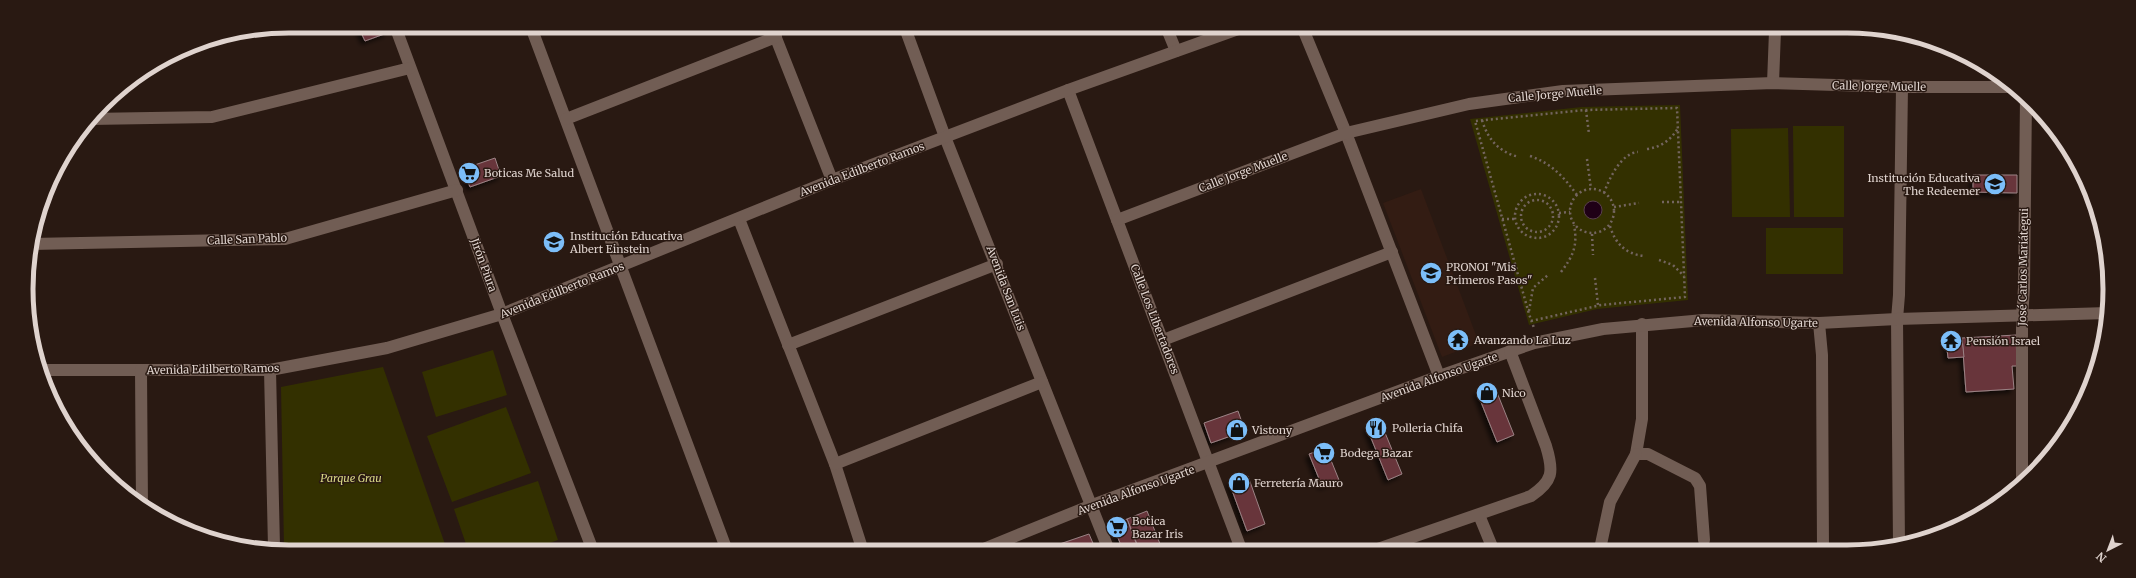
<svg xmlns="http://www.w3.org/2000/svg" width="2136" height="578" viewBox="0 0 2136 578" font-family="Merriweather,serif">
<defs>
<filter id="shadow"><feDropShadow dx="-3.5" dy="3.5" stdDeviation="2" flood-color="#0009"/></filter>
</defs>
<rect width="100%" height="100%" fill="#291912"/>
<polygon fill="#331c13" points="1421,189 1479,343 1442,357 1383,203"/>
<g fill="#333000">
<polygon points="1680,105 1688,300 1597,309 1529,325 1470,119 1582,107"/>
<polygon points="1793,126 1844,126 1844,217 1794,217"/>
<polygon points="1788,128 1790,217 1732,217 1731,129"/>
<rect x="1766" y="228" width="77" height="46"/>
<polygon points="493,350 507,395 436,417 422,372"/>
<polygon points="383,367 446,547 284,547 281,387"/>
<polygon points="506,407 531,473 452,502 427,436"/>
<polygon points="538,481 558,540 538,547 467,547 454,509"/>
</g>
<circle fill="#1f0016" stroke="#593f4d" cx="1593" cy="210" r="9"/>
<g fill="#68343b" stroke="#9b8385" filter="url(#shadow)">
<polygon points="358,26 385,26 387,33 365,41"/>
<polygon points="495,158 501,176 470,187 463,169"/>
<polygon points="1973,175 2017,175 2017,193 1973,192"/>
<polygon points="2016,335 2017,366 2012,366 2014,389 1966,392 1962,338"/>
<polygon points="1962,338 1964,357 1948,358 1946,339"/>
<polygon points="1494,385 1514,435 1497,442 1477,392"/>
<polygon points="1238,411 1245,431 1211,443 1204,423"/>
<polygon points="1381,423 1402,474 1388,480 1367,428"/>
<polygon points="1326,448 1339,480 1322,486 1309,454"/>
<polygon points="1248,476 1265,524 1247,531 1229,482"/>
<polygon points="1147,511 1162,549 1139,549 1127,519"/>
<polygon points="1127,519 1138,548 1136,549 1122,548 1113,525"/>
<polygon points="1089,534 1095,548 1048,548"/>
</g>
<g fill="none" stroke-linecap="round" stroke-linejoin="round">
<g stroke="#74655f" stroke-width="2.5" stroke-dasharray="2 3" stroke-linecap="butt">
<polyline points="1586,110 1589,134"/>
<path d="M 1482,120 C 1488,140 1499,152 1519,157"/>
<path d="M 1647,149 C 1661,147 1671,140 1678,128"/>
<path d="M 1530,156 C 1551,163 1564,177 1577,195"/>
<polyline points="1587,159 1591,189"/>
<circle cx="1592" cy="211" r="22"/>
<path d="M 1604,193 C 1609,179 1621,153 1638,152"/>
<circle cx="1537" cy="216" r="22"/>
<circle cx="1537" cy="216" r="16"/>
<polyline points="1662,202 1681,202"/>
<polyline points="1614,207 1639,203"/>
<polyline points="1559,213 1570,212"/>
<polyline points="1502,219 1514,219"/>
<path d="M 1610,226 C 1615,243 1625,254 1644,256"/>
<polyline points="1592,234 1593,255"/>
<polyline points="1659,260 1673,265 1684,276"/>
<path d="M 1561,272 C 1573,256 1578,246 1574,225"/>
<polyline points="1595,278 1598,305"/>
<polyline points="1529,311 1533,288 1548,275"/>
<polyline points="1531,321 1601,305 1685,297 1677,108 1585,110 1475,121 1529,314 1534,328"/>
</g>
<g stroke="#715d54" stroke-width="12">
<polyline points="395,26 502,314 592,548"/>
<polyline points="531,27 726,548"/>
<polyline points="772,28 832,180"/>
<polyline points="905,28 945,137 1108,548"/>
<polyline points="1167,29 1176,51"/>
<polyline points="1303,29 1346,133 1439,376"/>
<polyline points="1773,83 1775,31"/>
<polyline points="1068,90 1241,549"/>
<polyline points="90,119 212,117 410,68"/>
<polyline points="566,119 776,37"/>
<polyline points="739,219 835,464 862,548"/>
<polyline points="1117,220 1346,133 1469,104 1563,91 1773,83 1902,87 2013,87"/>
<polyline points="31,244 285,239 457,190"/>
<polyline points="1819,323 1822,355 1823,550"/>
<polyline points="1642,324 1642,419 1636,454 1648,454 1695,478 1700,486 1704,540"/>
<polyline points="1163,340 1392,252"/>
<polyline points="788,345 997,264"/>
<polyline points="40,370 270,370 387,348 502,314 832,180 1068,90 1238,29"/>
<polyline points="141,370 142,507"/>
<polyline points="270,370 274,547"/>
<polyline points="835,464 1042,382"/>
<polyline points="2022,485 2022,317 2024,288 2026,97"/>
<polyline points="1479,515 1493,549"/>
<polyline points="1899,545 1897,319 1899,295 1902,87"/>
<polyline points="986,548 1092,505 1439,376 1534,343 1603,329 1704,320 1819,323 1897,319 2108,313"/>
<path d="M 1378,549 L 1531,496 C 1553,481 1554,472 1546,446 L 1510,351"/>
<polyline points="1600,549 1610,502 1636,454"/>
</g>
</g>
<defs>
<g id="supermarket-disc" transform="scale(1.15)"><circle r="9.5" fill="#7cbef9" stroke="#291912"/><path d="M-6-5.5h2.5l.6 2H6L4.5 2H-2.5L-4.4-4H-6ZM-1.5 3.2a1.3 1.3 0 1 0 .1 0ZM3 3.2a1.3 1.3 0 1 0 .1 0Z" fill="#111"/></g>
<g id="school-disc" transform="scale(1.15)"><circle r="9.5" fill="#7cbef9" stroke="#291912"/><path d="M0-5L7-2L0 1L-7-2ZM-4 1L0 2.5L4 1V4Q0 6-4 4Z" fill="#111"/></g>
<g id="temple-disc" transform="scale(1.15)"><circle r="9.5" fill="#7cbef9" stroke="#291912"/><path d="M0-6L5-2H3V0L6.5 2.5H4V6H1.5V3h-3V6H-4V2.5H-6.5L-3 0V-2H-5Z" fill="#111"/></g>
<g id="shop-disc" transform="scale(1.15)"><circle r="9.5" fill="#7cbef9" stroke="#291912"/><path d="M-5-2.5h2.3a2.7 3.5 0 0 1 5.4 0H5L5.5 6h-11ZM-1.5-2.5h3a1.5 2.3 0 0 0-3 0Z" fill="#111"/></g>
<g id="restaurant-disc" transform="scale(1.15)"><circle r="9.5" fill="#7cbef9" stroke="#291912"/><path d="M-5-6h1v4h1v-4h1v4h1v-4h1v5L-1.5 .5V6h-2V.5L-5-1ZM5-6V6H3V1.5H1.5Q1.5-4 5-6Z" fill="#111"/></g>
</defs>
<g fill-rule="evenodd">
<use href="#supermarket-disc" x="469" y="173"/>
<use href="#school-disc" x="1995" y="184"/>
<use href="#school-disc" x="554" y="242"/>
<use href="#school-disc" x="1431" y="273"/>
<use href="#temple-disc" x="1458" y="340"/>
<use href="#temple-disc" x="1951" y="341"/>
<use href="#shop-disc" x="1487" y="393"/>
<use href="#restaurant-disc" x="1376" y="428"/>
<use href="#shop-disc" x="1237" y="430"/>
<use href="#supermarket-disc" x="1324" y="453"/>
<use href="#shop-disc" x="1239" y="483"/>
<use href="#supermarket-disc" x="1117" y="527"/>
</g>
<g text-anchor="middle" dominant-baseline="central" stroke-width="3" stroke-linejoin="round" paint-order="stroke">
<g font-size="11" fill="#dfd3ce" stroke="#291912">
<text transform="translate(1879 86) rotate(1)">Calle Jorge Muelle</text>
<text transform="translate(1555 94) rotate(-5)">Calle Jorge Muelle</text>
<text transform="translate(862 169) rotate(-21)">Avenida Edilberto Ramos</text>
<text transform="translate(1243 172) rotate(-21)">Calle Jorge Muelle</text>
<text transform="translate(247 239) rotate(-2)">Calle San Pablo</text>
<text transform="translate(484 265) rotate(70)">Jirón Piura</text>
<text transform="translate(2023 267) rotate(-89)">José Carlos Mariátegui</text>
<text transform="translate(1006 288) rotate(69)">Avenida San Luis</text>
<text transform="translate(562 290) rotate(-22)">Avenida Edilberto Ramos</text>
<text transform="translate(1155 319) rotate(69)">Calle Los Libertadores</text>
<text transform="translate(1756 322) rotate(1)">Avenida Alfonso Ugarte</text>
<text transform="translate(213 369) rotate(-1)">Avenida Edilberto Ramos</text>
<text transform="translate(1439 377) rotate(-20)">Avenida Alfonso Ugarte</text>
<text transform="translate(1136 490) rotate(-20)">Avenida Alfonso Ugarte</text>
</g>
<g font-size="11" fill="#dfd3ce" stroke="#291912" text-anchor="start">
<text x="484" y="173">Boticas Me Salud</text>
<text x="1980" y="178" text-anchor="end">Institución Educativa<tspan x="1980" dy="13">The Redeemer</tspan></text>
<text x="570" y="236">Institución Educativa<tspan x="570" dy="13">Albert Einstein</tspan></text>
<text x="1446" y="267">PRONOI "Mis<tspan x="1446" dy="13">Primeros Pasos"</tspan></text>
<text x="1474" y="340">Avanzando La Luz</text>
<text x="1966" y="341">Pensión Israel</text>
<text x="1502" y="393">Nico</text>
<text x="1392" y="428">Polleria Chifa</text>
<text x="1252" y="430">Vistony</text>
<text x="1340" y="453">Bodega Bazar</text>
<text x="1254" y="483">Ferretería Mauro</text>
<text x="1132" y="521">Botica<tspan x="1132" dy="13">Bazar Iris</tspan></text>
</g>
<g font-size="11" font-style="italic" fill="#d9d885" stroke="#291912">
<text x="351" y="478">Parque Grau</text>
</g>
</g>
<path d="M0 0H2136V578H0ZM289 33H1847A256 256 0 0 1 2103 289V289A256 256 0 0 1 1847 545H289A256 256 0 0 1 33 289V289A256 256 0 0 1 289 33Z" fill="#291912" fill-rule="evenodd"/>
<path fill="none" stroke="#dfd3ce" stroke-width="5" d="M289 33H1847A256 256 0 0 1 2103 289V289A256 256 0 0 1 1847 545H289A256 256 0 0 1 33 289V289A256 256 0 0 1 289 33Z"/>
<g transform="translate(2108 550) rotate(222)" stroke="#291912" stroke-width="3" paint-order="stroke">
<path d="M0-3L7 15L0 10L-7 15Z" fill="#dfd3ce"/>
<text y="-6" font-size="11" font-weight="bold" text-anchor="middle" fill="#dfd3ce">N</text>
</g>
</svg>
